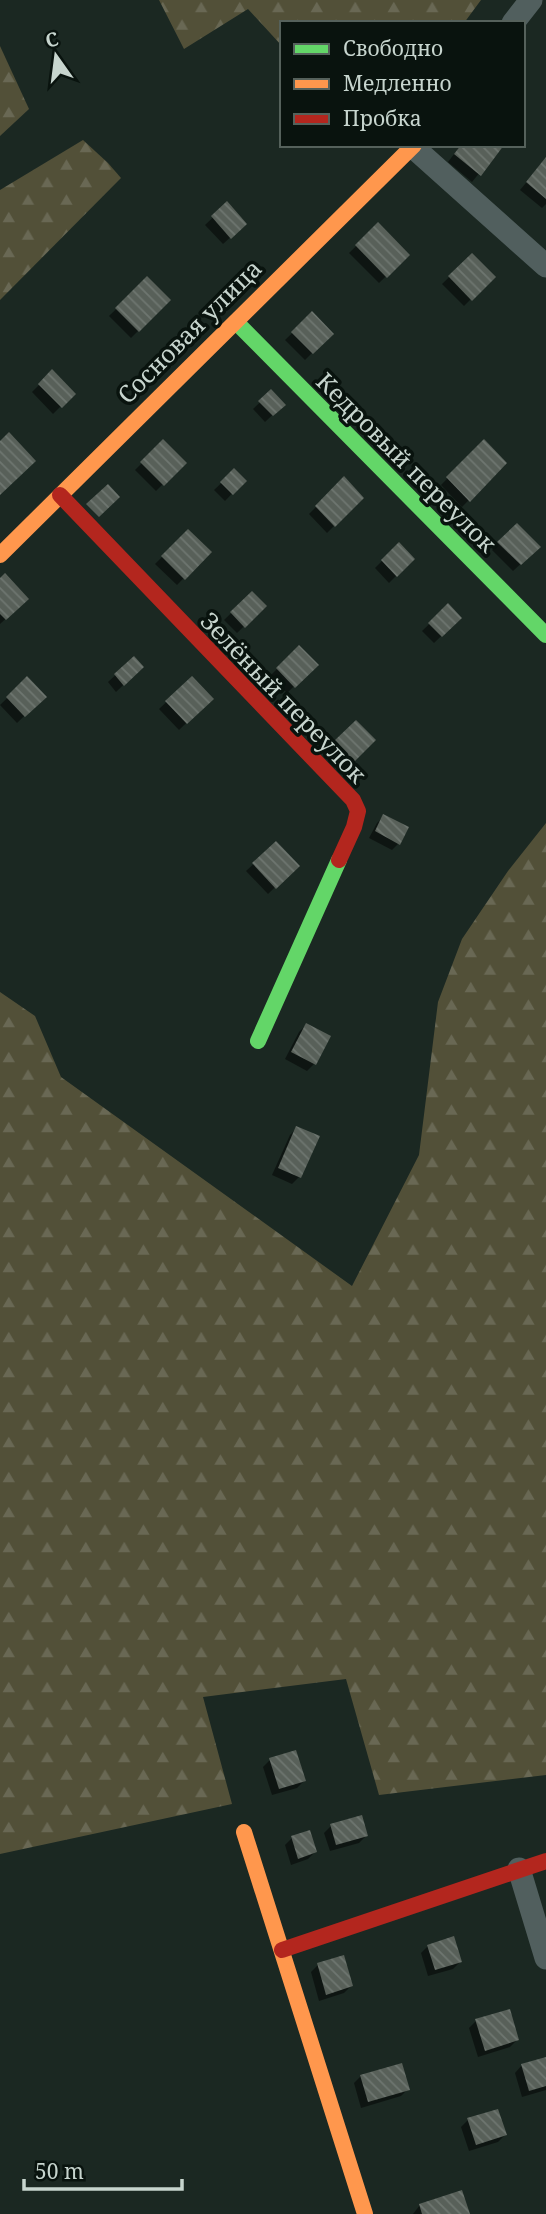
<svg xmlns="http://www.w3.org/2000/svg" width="546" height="2214" viewBox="0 0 546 2214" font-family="'Noto Serif',serif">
<defs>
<pattern id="forest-firs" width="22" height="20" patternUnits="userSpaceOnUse" patternTransform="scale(1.75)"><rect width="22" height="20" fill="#525038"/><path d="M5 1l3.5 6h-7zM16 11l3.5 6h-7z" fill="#696854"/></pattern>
<pattern id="building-back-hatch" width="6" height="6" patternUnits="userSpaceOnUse" patternTransform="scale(1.75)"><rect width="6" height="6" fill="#586059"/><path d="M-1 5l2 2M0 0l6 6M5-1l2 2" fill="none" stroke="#6e7670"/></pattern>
</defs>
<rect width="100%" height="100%" fill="#1b2822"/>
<g fill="url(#forest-firs)">
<polygon points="159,0 481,0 464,23 282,23 282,46 248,9 184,49"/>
<polygon points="0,46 29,109 0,136"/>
<polygon points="83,140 108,163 121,178 0,300 0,190"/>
<polygon points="546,823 546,1775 379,1795 346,1679 203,1697 232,1804 0,1854 0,992 35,1016 61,1077 352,1286 419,1155 438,1002 462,939 508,871"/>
</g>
<g fill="#0007">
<polygon points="461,145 502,145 472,182 448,162"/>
<polygon points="546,159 546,204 542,208 520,190"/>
<polygon points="227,204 245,224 223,244 205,225"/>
<polygon points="378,225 408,255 379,283 349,253"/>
<polygon points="472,255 493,277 464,306 442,284"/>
<polygon points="147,279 169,300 131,338 109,316"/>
<polygon points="312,314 331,334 305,360 285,340"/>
<polygon points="52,372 73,394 53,414 32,392"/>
<polygon points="271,392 283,405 265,422 253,409"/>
<polygon points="484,441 505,463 462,507 441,485"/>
<polygon points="163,442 184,463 156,491 135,470"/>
<polygon points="234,471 244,481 225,501 214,490"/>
<polygon points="344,479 362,498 327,533 309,514"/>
<polygon points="517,525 539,547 513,571 492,550"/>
<polygon points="188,531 209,552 177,585 155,564"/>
<polygon points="399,544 413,559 389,583 375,568"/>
<polygon points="0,580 27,599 0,624"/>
<polygon points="252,593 265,606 237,633 224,620"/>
<polygon points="448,606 460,618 434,643 422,631"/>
<polygon points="299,647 316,665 287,693 270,676"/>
<polygon points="134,658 142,667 116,692 108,682"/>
<polygon points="192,678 211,699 179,730 159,709"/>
<polygon points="27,679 44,697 17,723 0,705"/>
<polygon points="356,722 374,740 345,768 327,751"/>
<polygon points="384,816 399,843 392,850 369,838 377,823"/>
<polygon points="276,843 297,866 268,894 246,871"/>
<polygon points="306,1025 329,1037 314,1064 307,1071 285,1059 299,1032"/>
<polygon points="297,1128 299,1177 292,1184 272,1175 290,1135"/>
<polygon points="270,1760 304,1781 297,1788 272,1795 263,1767"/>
<polygon points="331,1826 366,1836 359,1843 330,1851 324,1833"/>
<polygon points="292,1838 315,1852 308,1859 291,1865 285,1845"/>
<polygon points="428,1946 460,1962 453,1969 428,1976 421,1953"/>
<polygon points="318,1965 351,1986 344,1993 319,2001 311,1972"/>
<polygon points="476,2021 517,2040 510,2047 478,2057 469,2028"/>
<polygon points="546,2059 546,2090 522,2097 515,2073 522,2065"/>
<polygon points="361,2076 408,2089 401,2096 361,2108 354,2083"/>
<polygon points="468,2120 505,2135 498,2142 469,2151 461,2127"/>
<polygon points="420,2205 468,2214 413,2214"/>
</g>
<g fill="url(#building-back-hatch)">
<polygon points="461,145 504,145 481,176 454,154"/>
<polygon points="546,157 546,199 526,182"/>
<polygon points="227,201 247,224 231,239 211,216"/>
<polygon points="378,222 410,255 387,278 355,245"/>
<polygon points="472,253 496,277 472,301 448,276"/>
<polygon points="147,276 171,300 139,332 115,308"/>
<polygon points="312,311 334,334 313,354 291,332"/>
<polygon points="52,369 76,394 62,408 38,384"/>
<polygon points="271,389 286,405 273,416 258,401"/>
<polygon points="9,432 36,461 0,495 0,441"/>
<polygon points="163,439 187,463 164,486 140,462"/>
<polygon points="484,439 507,463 470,502 446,477"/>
<polygon points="234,468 247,481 233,495 220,482"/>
<polygon points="344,476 364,498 335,527 315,506"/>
<polygon points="108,484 120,497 99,517 86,504"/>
<polygon points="517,523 541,547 521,565 497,542"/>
<polygon points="188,529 212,552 185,580 161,556"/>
<polygon points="399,542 415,559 397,577 381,560"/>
<polygon points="5,573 29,599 6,620 0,614 0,578"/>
<polygon points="252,591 267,606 245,628 230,612"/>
<polygon points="448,603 462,618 442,637 428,623"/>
<polygon points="299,645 319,665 295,688 276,668"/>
<polygon points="134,656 144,667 124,686 114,674"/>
<polygon points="27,676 47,697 25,717 6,697"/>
<polygon points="192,676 214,699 187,724 165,701"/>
<polygon points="356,720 376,740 353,763 333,742"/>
<polygon points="383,814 409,827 400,845 375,831"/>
<polygon points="276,841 300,866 276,889 252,863"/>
<polygon points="306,1023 331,1036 316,1065 291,1052"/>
<polygon points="296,1126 320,1136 301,1178 278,1168"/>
<polygon points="296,1750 306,1781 279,1789 269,1758"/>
<polygon points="362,1815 368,1836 336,1845 330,1824"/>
<polygon points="310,1830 317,1852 298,1859 291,1836"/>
<polygon points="454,1936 462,1962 435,1970 427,1945"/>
<polygon points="344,1955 353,1986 326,1995 317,1963"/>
<polygon points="510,2009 519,2040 485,2051 475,2019"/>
<polygon points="546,2057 546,2086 529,2091 521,2064"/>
<polygon points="402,2063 410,2090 368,2102 360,2075"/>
<polygon points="498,2109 507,2135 476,2145 467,2118"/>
<polygon points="462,2190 470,2214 422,2214 419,2204"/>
</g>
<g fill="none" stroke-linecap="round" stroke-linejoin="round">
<g stroke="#515f5e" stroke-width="23">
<polyline points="513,23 531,0"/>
<polyline points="413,147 546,266"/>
<polyline points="519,1869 546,1958"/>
</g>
<g stroke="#63d668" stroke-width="16">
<polyline points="236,322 546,635"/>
<polyline points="258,1041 339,860"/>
</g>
<g stroke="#ff974d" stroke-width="16">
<polyline points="0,555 414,145"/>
<polyline points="244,1832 365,2214"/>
</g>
<g stroke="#b3261e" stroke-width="16">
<polyline points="60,495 353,800 358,811 354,827 339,860"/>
<polyline points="282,1950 546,1861"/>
</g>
</g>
<g text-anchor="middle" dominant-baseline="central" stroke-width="7" stroke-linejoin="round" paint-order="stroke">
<g font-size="24" fill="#c7d5ce" stroke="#09130e">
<text transform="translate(189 331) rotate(-45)">Сосновая улица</text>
<text transform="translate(407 462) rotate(45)">Кедровый переулок</text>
<text transform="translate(284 697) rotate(46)">Зелёный переулок</text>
</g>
</g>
<rect x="280" y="21" width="245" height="126" fill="#09130e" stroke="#55615b" stroke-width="2"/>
<rect x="294" y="44" width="35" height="10" fill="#63d668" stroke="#55615b" stroke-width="2"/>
<text x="343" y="56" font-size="21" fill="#c7d5ce">Свободно</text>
<rect x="294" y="79" width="35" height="10" fill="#ff974d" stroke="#55615b" stroke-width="2"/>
<text x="343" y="91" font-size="21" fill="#c7d5ce">Медленно</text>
<rect x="294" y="114" width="35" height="10" fill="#b3261e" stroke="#55615b" stroke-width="2"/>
<text x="343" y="126" font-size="21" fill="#c7d5ce">Пробка</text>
<g transform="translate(56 56) rotate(346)" stroke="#09130e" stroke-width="5" paint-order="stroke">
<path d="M0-5L12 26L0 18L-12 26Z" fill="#c7d5ce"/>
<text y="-10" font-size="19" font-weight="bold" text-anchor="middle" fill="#c7d5ce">С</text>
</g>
<path d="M24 2179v10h158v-10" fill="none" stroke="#c7d5ce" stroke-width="3.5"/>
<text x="35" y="2179" font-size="21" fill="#c7d5ce" stroke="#09130e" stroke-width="5" paint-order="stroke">50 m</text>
</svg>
